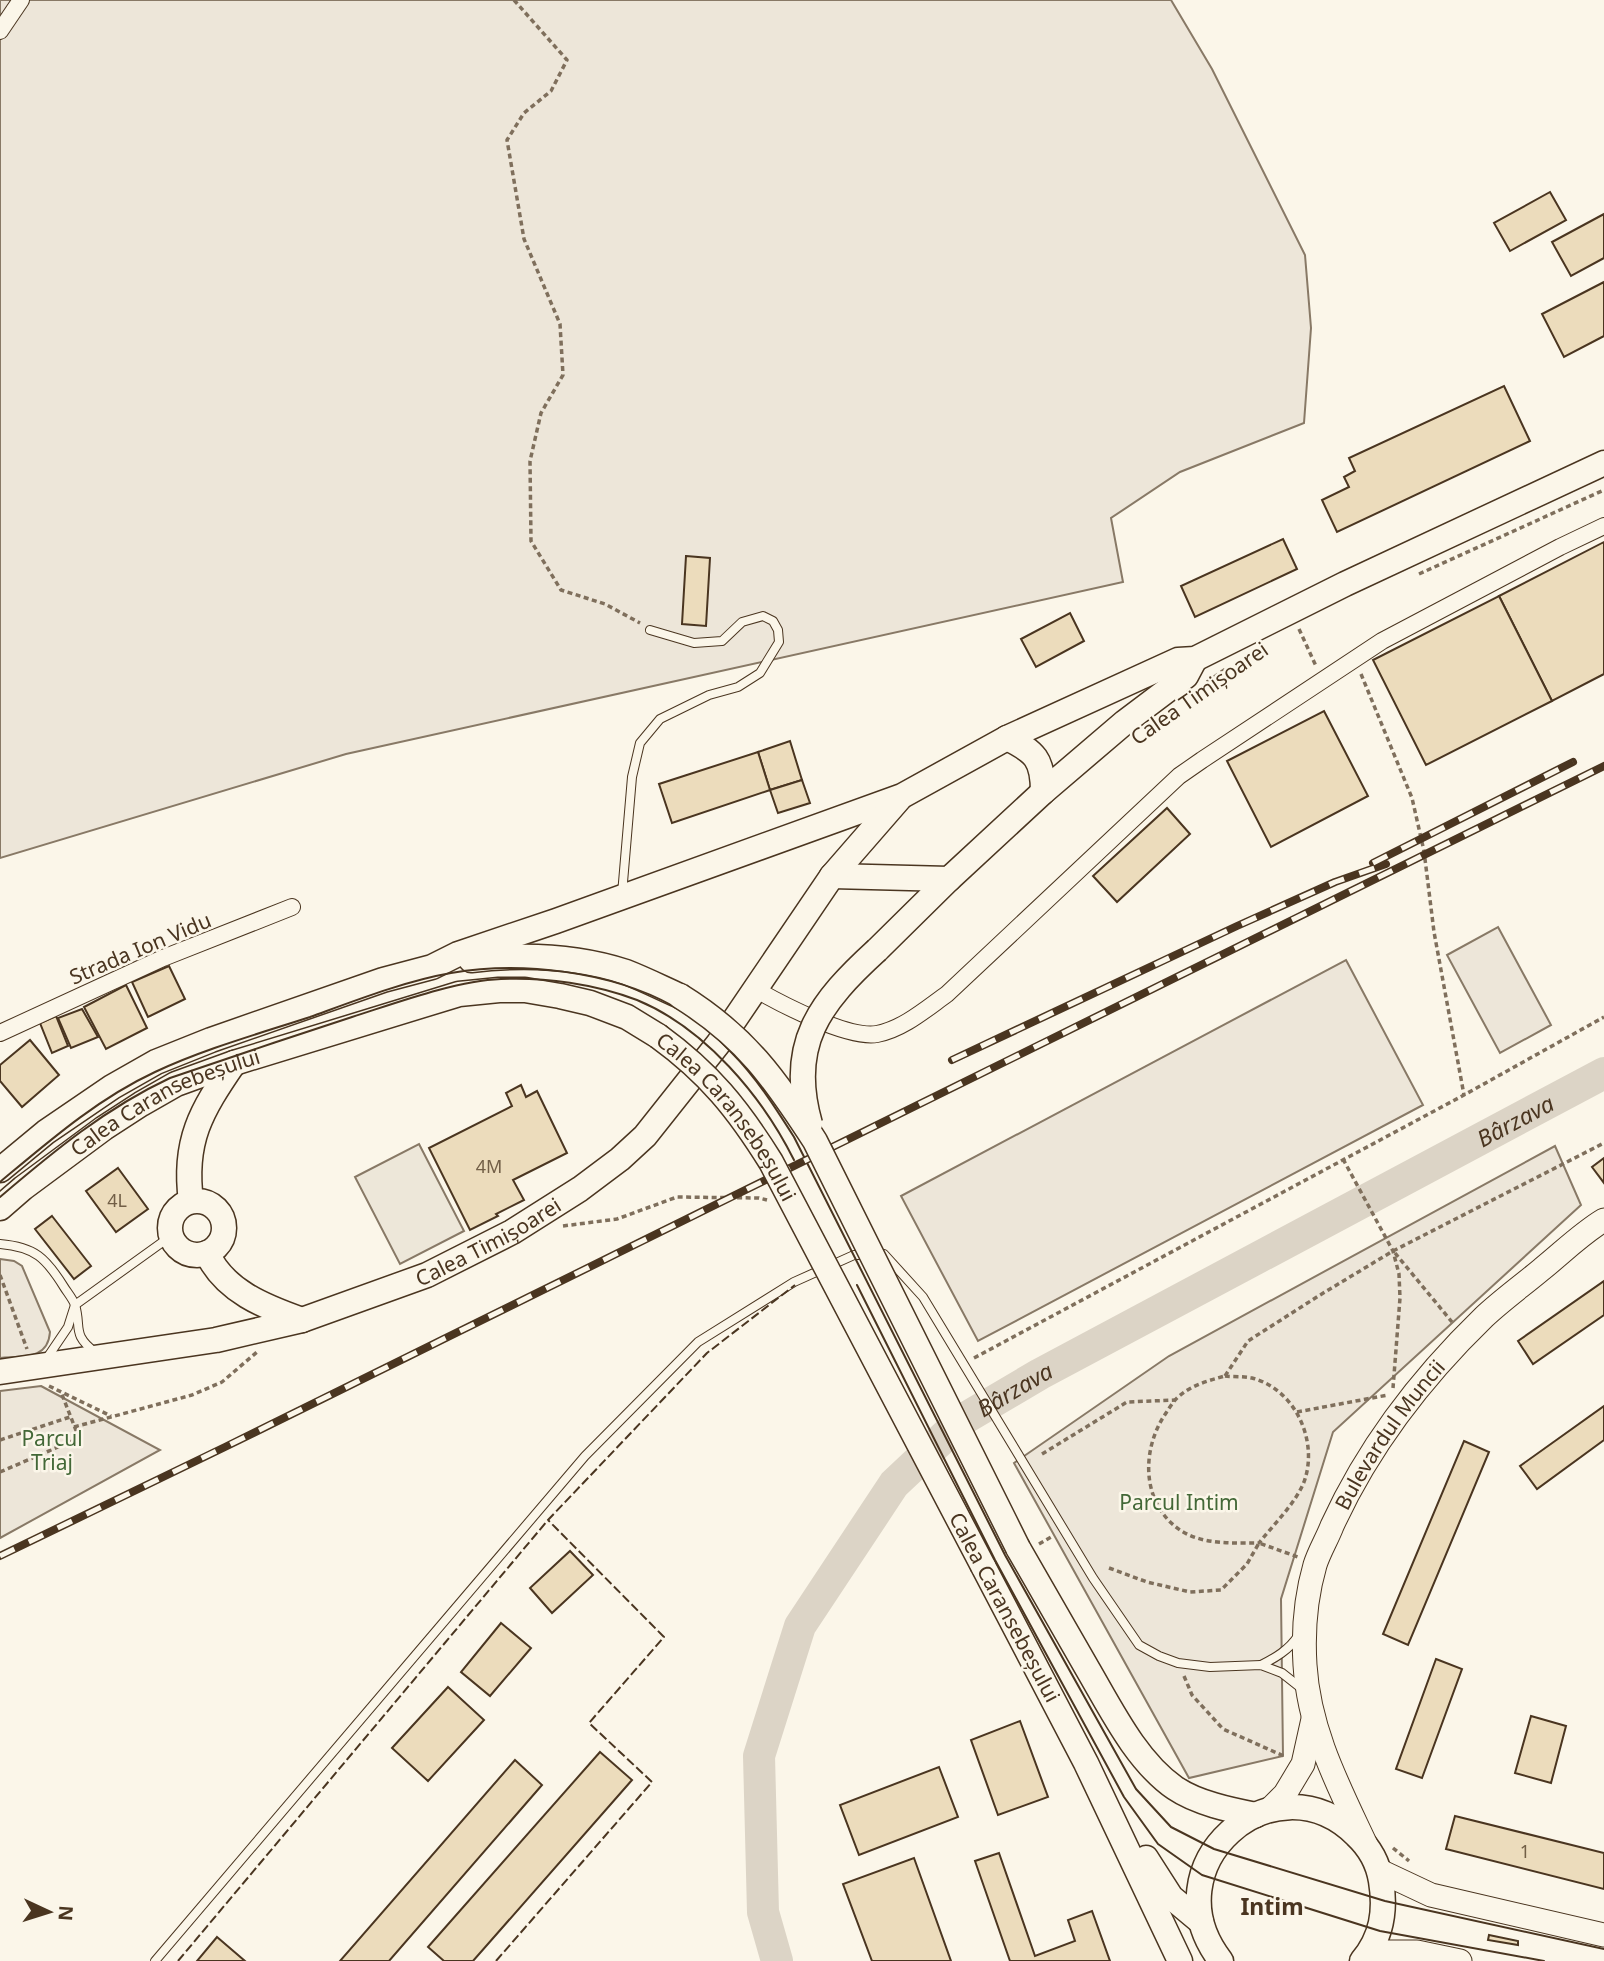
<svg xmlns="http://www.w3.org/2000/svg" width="1604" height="1961" viewBox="0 0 1604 1961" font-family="'Noto Sans',sans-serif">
<rect width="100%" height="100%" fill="#fbf6e9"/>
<g fill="#ede6d9" stroke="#887966" stroke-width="2">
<polygon points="0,0 1171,0 1212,69 1305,255 1311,328 1304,423 1180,472 1111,518 1123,582 346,754 0,858"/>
<polygon points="1498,927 1551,1025 1500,1053 1447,955"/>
<polygon points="1346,960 1423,1105 978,1341 901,1196"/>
<polygon points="1555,1146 1581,1205 1333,1432 1281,1599 1283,1756 1189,1778 1014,1463 1169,1356"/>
<path d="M 0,1259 L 14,1261 L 22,1266 L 50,1332 C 48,1360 23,1356 0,1358 Z"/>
<polygon points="41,1386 160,1450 0,1538 0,1391"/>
</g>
<polygon fill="#ede7d9" stroke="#887966" stroke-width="2" points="419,1144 464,1231 400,1264 355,1177"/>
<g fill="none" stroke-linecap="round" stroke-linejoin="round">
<path stroke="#dcd4c6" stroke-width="32" id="s1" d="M 777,1961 L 763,1912 L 759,1756 L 800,1626 L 894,1484 L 962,1420 L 1040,1374 L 1604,1073"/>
</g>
<g fill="#ecdcbc" stroke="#4a3520" stroke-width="2">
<polygon points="1550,192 1566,220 1510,251 1494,223"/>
<polygon points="1604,214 1604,258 1571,276 1552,242"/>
<polygon points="1604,282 1604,336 1564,357 1542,314"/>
<polygon points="1504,386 1530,441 1337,532 1322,500 1349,487 1344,477 1355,471 1349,458"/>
<polygon points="1283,539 1297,569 1195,617 1181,586"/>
<polygon points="1604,542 1604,674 1552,701 1499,596"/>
<polygon points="686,556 710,558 706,626 682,624"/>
<polygon points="1499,596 1552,701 1426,765 1373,660"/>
<polygon points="1070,613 1084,641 1036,667 1021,639"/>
<polygon points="1324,711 1368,796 1271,847 1227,761"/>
<polygon points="790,741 802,780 770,790 758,752"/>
<polygon points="758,752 770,790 672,823 659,784"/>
<polygon points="802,780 810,803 778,813 770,790"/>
<polygon points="1167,808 1190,834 1117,902 1093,876"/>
<polygon points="169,966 185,999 148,1017 132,982"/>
<polygon points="126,985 147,1028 106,1049 84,1007"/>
<polygon points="82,1009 98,1037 71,1048 58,1018"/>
<polygon points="56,1016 68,1046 52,1053 40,1023"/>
<polygon points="30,1040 59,1075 22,1107 0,1081 0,1065"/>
<polygon points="521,1085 526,1097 537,1091 567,1153 513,1180 524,1200 496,1214 498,1216 470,1230 429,1148 512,1106 506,1093"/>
<polygon points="1604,1158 1604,1183 1592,1167"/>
<polygon points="118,1168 148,1209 116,1232 86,1191"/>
<polygon points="52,1216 91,1266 74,1279 35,1229"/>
<polygon points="1604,1281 1604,1315 1533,1364 1518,1341"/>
<polygon points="1604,1406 1604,1440 1537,1489 1520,1466"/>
<polygon points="1464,1441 1489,1452 1408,1645 1383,1634"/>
<polygon points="570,1551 593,1575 552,1613 530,1588"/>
<polygon points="501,1623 531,1648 490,1696 461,1672"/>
<polygon points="1436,1659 1462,1669 1422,1778 1396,1769"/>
<polygon points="448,1687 484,1720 428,1781 392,1748"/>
<polygon points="1531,1716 1566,1726 1551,1783 1515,1773"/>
<polygon points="1020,1721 1048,1797 998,1815 971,1740"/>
<polygon points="600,1752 632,1780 473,1961 444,1961 428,1947"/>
<polygon points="515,1760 542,1785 389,1961 340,1961"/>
<polygon points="939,1767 958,1817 859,1855 840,1805"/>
<polygon points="1455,1816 1604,1853 1604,1889 1446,1849"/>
<polygon points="999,1853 1035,1956 1075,1941 1068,1920 1092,1911 1110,1961 1010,1961 975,1861"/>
<polygon points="914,1858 951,1961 872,1961 843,1884"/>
<polygon points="1489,1935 1518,1941 1518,1945 1488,1940"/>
<polygon points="217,1937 245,1961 197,1961"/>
</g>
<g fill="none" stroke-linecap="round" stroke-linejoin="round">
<g stroke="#4a3520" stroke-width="10">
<g id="lane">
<polyline points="622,894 632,777 640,743 660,719 709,695 738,687 760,673 779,642 778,630 773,621 763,616 742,622 722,641 694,643 650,630"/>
<path d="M 0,1244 C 35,1247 46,1258 64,1287 C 67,1292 73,1299 75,1305 C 82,1328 71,1334 96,1353"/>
<polyline points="880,1255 884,1254 923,1297 1093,1578 1139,1645 1159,1656 1178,1663 1210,1667 1261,1665 1282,1673 1301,1688"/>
<polyline points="47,1358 68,1327 75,1305 171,1236"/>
<path d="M 1261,1665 C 1275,1658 1289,1650 1298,1636"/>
<polyline points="155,1961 585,1456 698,1342 794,1282 854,1255 867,1255"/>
</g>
</g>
<g stroke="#4a3520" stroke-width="18">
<g id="street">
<polyline points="0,31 21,0"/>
<path d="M 755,989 C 781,1004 848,1039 877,1034 C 903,1029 926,1009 947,994 L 1179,776 L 1202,760 L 1382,641 L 1560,547 L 1604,526"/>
<polyline points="0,1033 163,958 292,907"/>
</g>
</g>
<g stroke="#4a3520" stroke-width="25">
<g id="secondary">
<polyline points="1269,1810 1285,1794 1303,1764 1313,1719"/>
<path id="s2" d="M 1366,1845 C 1339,1787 1309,1731 1305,1665 C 1303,1633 1306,1596 1315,1565 C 1319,1552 1327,1539 1332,1526 C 1368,1447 1422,1377 1484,1317 C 1502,1300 1523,1285 1542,1269 C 1562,1253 1582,1233 1604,1220"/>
<polyline points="1380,1871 1431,1895 1604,1935"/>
<polyline points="1369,1952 1417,1952 1460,1961"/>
</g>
</g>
<g stroke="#4a3520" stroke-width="27">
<g id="primary">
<path d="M 1007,738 C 1035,752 1043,759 1043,792"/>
<polyline points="832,876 949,879 1043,792 1125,722 1186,676 1195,659"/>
<polyline points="877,950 949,879"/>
<path d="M 471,960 C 522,954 577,956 626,972 C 644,979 662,988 680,996"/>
<polyline points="0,1170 46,1132 112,1087 156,1062 211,1040 383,980 432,967 458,954 556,921 902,796 1007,738 1178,660 1195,659 1345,584 1604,463"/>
<path d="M 191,1201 C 183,1141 201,1111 234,1063"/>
<circle cx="197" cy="1228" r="27"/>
<path id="s3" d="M 0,1208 L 23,1188 L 104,1128 L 141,1104 L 176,1084 L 234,1063 L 459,994 L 499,990 L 525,990 L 560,996 L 590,1003 L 627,1017 L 658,1036"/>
<path d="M 207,1253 C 224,1291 265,1307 302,1320"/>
<path id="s4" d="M 0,1372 L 216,1340 L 302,1320 L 427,1275 L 512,1232 L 580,1189 L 620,1159 L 645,1136 L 718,1044 L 832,876 L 899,799"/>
<path d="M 1018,1548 C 1041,1588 1064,1628 1087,1668 C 1111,1709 1136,1761 1175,1788 C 1197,1803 1230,1810 1256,1815"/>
<polyline points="983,1566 1086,1763 1180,1961"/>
<polyline points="1146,1858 1171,1897 1201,1922"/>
<path d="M 1221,1961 C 1147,1866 1274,1754 1356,1835 C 1370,1848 1378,1862 1381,1881 C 1386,1911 1382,1937 1362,1961"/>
</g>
</g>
<g stroke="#7f6f5c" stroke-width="3.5" stroke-dasharray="5 3.5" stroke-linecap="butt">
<polyline points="514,0 567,60 551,91 524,113 507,140 524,239 560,324 563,375 541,413 530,461 531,541 561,590 605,604 640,623"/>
<polyline points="1419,574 1604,490"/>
<polyline points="1299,629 1316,666"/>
<polyline points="1361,674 1412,798 1424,851 1434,932 1464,1095"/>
<polyline points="1207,682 1227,668"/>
<polyline points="1343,1159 1393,1251 1399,1274 1400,1298 1393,1388"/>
<polyline points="563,1226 617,1219 677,1197 759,1198 767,1200"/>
<polyline points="1395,1253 1452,1322"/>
<polyline points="0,1275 27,1349"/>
<polyline points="974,1358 1464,1095 1604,1017"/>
<path d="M 1225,1376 C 1233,1377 1243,1376 1252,1378 C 1295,1389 1319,1441 1304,1482 C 1295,1504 1274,1524 1259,1543 C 1234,1543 1202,1545 1180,1530 C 1142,1504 1141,1452 1164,1416 C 1168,1410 1172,1403 1177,1398 C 1191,1385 1207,1381 1225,1376 Z"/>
<polyline points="1225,1376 1248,1341 1320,1295 1393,1251 1604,1143"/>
<polyline points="49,1386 111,1416"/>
<polyline points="1297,1412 1388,1395"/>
<polyline points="74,1427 192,1395 222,1382 257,1352"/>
<polyline points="0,1440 70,1417"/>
<polyline points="1042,1454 1127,1402 1175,1400"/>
<polyline points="0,1472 79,1438 61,1392"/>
<polyline points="1039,1544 1053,1536"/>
<polyline points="1109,1568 1147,1582 1190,1592 1221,1590 1247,1564 1259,1543 1298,1557"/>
<polyline points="1184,1676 1192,1695 1223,1729 1286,1757"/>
<polyline points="1393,1848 1409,1861"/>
</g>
<use href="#lane" stroke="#fbf6e9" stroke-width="8"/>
<use href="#street" stroke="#fbf6e9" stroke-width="16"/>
<use href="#secondary" stroke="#fbf6e9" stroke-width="23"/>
<use href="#primary" stroke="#fbf6e9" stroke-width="24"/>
<g stroke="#4a3520" stroke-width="2">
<path d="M 0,1182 C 48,1142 97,1099 155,1072 C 204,1049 258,1034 310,1017 C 354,1001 405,981 451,973 C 521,961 610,971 673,1006 C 694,1017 715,1035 731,1052 C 756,1077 775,1107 794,1137 L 1005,1555 L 1136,1789 L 1171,1827 L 1214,1849 L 1385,1901 L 1604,1949"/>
<path d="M 0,1197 C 54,1151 106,1108 170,1078 C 231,1057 291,1037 352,1017 C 396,1003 455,981 501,979 C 545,977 595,984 637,1000 C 705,1028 762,1096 794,1160"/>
<polyline points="857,1285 995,1560 1124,1797 1158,1844 1202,1875 1380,1931 1544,1961"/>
</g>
<g stroke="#4a3520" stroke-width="8">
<g id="rail">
<polyline points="1373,863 1573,762"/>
<polyline points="952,1060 1237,926 1335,882 1386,864"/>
<polyline points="0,1556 225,1447 1604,766"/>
</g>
</g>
<use href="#rail" stroke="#fbf6e9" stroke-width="5" stroke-dasharray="16" stroke-linecap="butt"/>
<g stroke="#4a3520" stroke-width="27" stroke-linecap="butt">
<g id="primary-bridge">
<path d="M 680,996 C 746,1037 774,1078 815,1141 L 1018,1548"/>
<path id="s5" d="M 658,1036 C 709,1073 738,1109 771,1162 L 983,1566"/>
<path d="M 810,1124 C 787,1044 820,1002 877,950"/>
</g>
</g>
<use href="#primary-bridge" stroke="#fbf6e9" stroke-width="24"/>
<g stroke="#4a3520" stroke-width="2" stroke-dasharray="9 3.5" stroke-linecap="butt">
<polyline points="178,1961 548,1520 707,1353 795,1285"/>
<polyline points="496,1961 652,1782 589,1723 664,1637 548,1520"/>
</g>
</g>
<g text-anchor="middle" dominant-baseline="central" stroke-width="5" stroke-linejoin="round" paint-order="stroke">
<g font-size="18" fill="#725f47">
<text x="489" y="1166">4M</text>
<text x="117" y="1200">4L</text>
<text x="1525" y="1851">1</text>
</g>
<g font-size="21" fill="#4a3520" stroke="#fbf6e9">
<text transform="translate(1199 693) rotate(-35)">Calea Timișoarei</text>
<text transform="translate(140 948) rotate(-23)">Strada Ion Vidu</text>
<text stroke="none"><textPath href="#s3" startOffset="198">Calea Caransebeșului</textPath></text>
<text stroke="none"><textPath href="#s5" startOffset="107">Calea Caransebeșului</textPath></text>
<text stroke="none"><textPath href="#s4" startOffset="509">Calea Timișoarei</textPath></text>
<text stroke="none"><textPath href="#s2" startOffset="443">Bulevardul Muncii</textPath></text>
<text transform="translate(1005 1607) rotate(62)">Calea Caransebeșului</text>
</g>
<g font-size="21" fill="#436837" stroke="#fbf6e9">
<text x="52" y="1438">Parcul<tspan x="52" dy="24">Triaj</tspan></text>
<text x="1179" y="1502">Parcul Intim</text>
</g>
<g font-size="23" font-style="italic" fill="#4a3520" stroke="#fbf6e9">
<text stroke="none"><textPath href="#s1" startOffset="1236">Bârzava</textPath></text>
<text stroke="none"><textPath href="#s1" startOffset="668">Bârzava</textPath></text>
</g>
<g font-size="23" font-weight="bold" fill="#4a3520" stroke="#fbf6e9">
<text x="1272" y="1906">Intim</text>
</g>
</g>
<g transform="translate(49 1912) rotate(94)" stroke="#fbf6e9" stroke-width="5" paint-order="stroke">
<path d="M0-5L12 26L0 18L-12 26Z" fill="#4a3520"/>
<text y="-10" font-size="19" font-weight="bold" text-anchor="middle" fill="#4a3520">N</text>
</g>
</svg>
